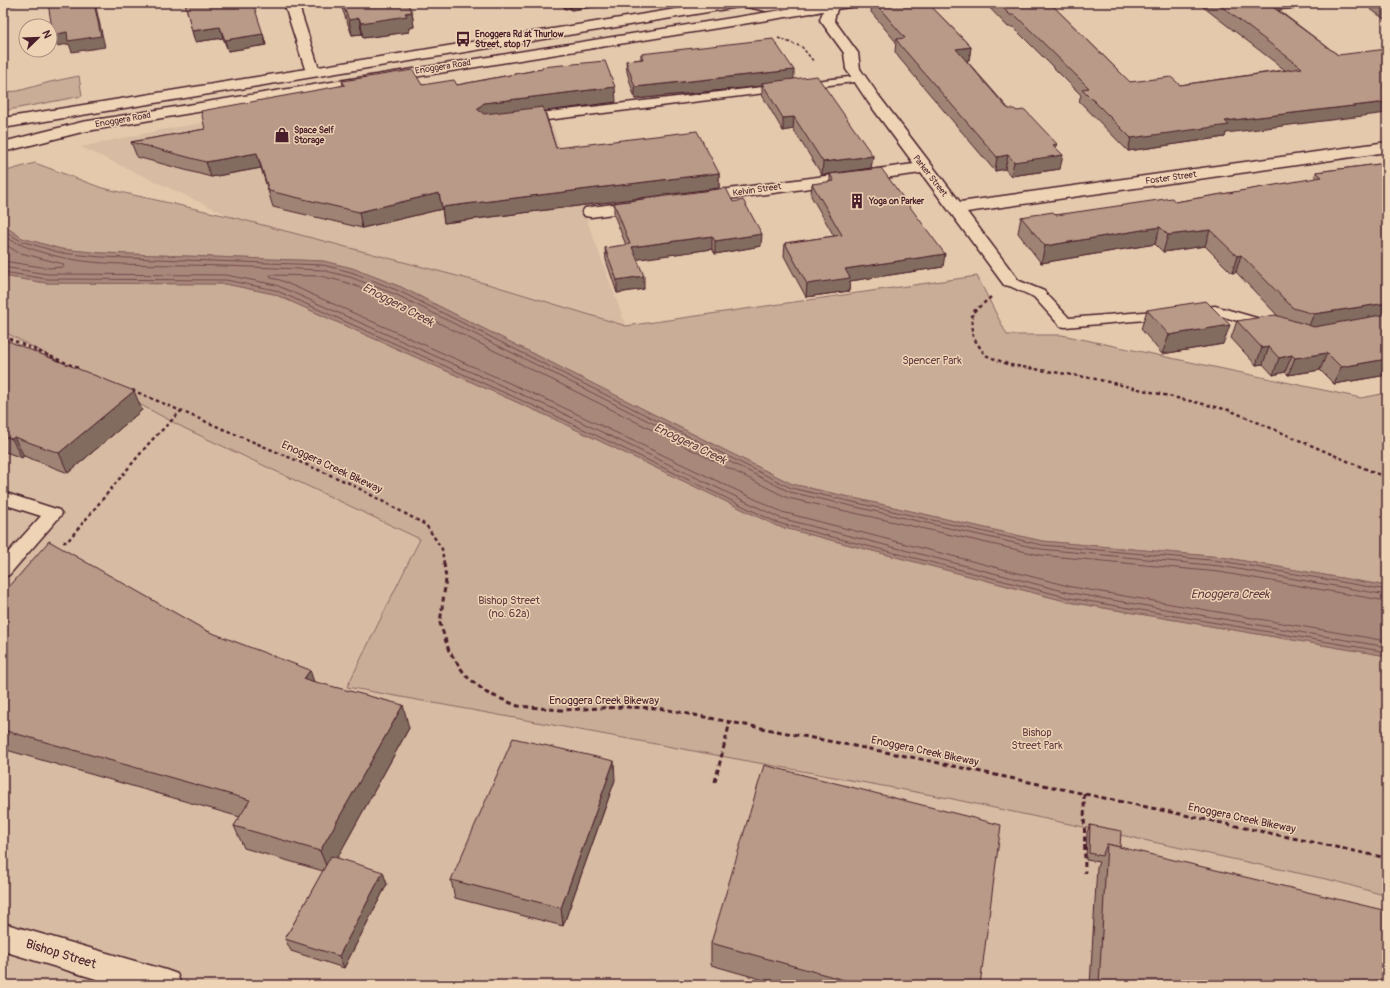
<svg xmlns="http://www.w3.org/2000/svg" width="1390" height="988" viewBox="0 0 1390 988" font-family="Pangolin,sans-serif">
<rect width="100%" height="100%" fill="#e4c9ad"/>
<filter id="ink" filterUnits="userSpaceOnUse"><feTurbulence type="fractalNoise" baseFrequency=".025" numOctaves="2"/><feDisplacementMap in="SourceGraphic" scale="8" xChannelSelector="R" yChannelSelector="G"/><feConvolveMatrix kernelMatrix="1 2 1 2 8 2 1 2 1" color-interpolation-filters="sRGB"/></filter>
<g filter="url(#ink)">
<g fill="#d7bba2">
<polygon points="421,82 454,137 552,125 626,326 495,286 232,217 81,147 161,130 342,99 340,95"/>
<polygon points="3,331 184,428 420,539 347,687 948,798 1335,881 1387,896 1387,985 3,985"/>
</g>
<g fill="#caad97" stroke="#8a6661">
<polygon points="79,76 82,96 3,111 3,92 18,91 50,82"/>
<polygon points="35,163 102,188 232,217 495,286 626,326 977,276 1007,335 1062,335 1361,398 1387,393 1387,586 1221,557 1042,541 792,484 401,287 352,268 323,261 101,253 61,249 22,238 3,225 3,172"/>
<polygon points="3,276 46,283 226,284 274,294 550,417 777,526 1069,602 1387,656 1387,896 1335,881 948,798 347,687 420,539 184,428 3,331"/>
</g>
<polygon fill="#a9887b" stroke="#835e5b" points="3,225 22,238 61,249 102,253 323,261 352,268 401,287 792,484 1042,541 1222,557 1387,586 1387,656 1069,602 777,526 550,417 274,294 226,284 46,283 3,276"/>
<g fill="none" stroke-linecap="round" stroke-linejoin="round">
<g stroke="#70494b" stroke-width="1">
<polyline points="3,230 21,241 61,253 101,257 323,265 351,272 399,291 791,488 1042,545 1221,561 1387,590"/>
<path d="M 3,236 C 61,268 123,264 188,265 C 232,266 277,268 322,270 L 350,277 L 397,295 L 790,492 L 1041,549 L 1220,566 L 1387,595"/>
<polyline points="3,243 17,252 63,264 64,267 48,268 3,261"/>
<polyline points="3,267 47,274 226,275 276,285 554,409 780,518 1071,593 1387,647"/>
<polyline points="3,272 47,279 226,280 275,290 552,414 778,523 1070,598 1387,652"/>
<polyline points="1387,601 1219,572 1040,555 788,498 395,301 348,283 321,276 270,275 271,278 280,280 556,404 782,512 1072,587 1387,641"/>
</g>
<g stroke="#4a1f2b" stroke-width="3">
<g id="lane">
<polygon points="858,76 862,77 864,79 862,81 523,123 517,119 523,115"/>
<polygon points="1010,277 1044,291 1069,318 1168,310 1173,311 1175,314 1173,317 1168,318 1065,327 1060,326 1034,297 1005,284 1003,281 1005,278"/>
<polygon points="1215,306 1274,323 1276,326 1274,329 1269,330 1214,314 1192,316 1187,315 1185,312 1187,309"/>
<polygon points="3,492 59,510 62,514 9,575 3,577 3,558 41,516 3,504"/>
</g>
</g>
<g stroke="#4a1f2b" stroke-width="3">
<g id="street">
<polygon points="284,3 298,3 320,72 318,75 308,75 306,72"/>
<polygon points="741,3 798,3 818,6 820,9 818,12 813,13 783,9 766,11 743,6"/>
<polygon points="853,65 858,66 879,96 960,202 1387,142 1387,152 967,212 1019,281 1016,285 1010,286 1004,285 921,173 699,203 693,202 691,198 693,194 699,193 914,164 868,102 846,69 848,66"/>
<polygon points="643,200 649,201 651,205 649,209 591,217 585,216 582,212 585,208 591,207"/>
<polygon points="3,923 166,970 177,974 181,985 116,985 3,951"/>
</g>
</g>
<g stroke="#4a1f2b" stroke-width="3">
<g id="primary">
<polygon points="713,3 745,3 743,6 738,7 3,128 3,118"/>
<polygon points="825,3 857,3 855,6 837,9 834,20 858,53 860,69 858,72 848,72 846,69 844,53 820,20 823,11 179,115 82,132 3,152 3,142 82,122"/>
</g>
</g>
<polyline stroke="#4a1f2b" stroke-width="1.5" stroke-dasharray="3 2" stroke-linecap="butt" points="778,38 802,47 814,62"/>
<g stroke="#4a1f2b" stroke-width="2.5" stroke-dasharray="3.5 3" stroke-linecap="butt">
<polyline points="991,297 972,313 973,337 985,355 1010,365 1091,378 1229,410 1387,478"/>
<polyline points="3,336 78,368"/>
<polyline points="132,390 349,483 426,525 442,549 444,564"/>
<polyline points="63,542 67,542 150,442 182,410"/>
</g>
<g stroke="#4a1f2b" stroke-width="3" stroke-dasharray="5 3.5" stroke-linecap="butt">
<polyline points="444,563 446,579 440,623 449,651 466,676 487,693 518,706 561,710 622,707 658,708 911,757 1387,858"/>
<polyline points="715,782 730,722"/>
<polyline points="1084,794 1085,873"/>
</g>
<use href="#lane" fill="#eed4b5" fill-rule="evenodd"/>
<use href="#street" fill="#eed4b5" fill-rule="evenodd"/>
<use href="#primary" fill="#eed4b5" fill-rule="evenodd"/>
</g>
<g fill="#9f8475" stroke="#4a1f2b">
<polygon points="185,3 263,34 266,45 228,51 223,38 195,42"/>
<polygon points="340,3 407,3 412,12 414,27 409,28 409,32 363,38 362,34 352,35"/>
<polygon points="561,3 621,3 571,10 570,8 565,9"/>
<polygon points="872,3 928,3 971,47 969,60 966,60 1009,109 1017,111 1057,144 1056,148 1060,169 1011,176 1005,169 995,171 900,59 895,52 896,42 871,12"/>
<polygon points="985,3 1050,3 1130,82 1180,85 1285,70 1198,3 1347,3 1278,10 1338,55 1226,133 1225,137 1128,151 1079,101 1081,95 1013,27 1008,27"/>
<polygon points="1362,3 1387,3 1387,21"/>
<polygon points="641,54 794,79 873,156 871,168 822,175 793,129 783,131 762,95 762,86 635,99 627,72 626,61 641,59"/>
<polygon points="542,67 616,102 545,111 556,148 719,173 719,188 444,223 442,209 362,228 273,207 261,168 211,177 137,157 131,142 205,129 343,85 342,81 422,85 457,85 542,69"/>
<polygon points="1387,163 1387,375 1334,384 1320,370 1288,375 1285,372 1273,375 1263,364 1256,365 1231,338 1237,321 1278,316 1236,272 1232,273 1205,246 1163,252 1155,244 1041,263 1018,233 1021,217 1056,215 1175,202 1314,179 1316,172"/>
<polygon points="830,174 943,267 850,281 849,291 806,297 784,256 785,243 834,236 811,196 812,184 830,182"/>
<polygon points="733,202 761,246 715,254 712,249 637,259 644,289 617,293 606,260 605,248 626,245 614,215 614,203"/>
<polygon points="1147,310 1223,344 1162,354 1141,329"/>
<polygon points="3,339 142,410 68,473 24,456 22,458 3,451"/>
<polygon points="3,594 207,631 409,728 337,858 387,884 344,968 291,951 285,939 323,871 244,848 234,826 240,817 3,749"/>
<polygon points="615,780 563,926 455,898 451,880"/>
<polygon points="1090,825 1120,847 1387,985 1090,985 1097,867 1099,862 1086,860 1087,832"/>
<polygon points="711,943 980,985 781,985 711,965"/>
</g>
<g fill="#826c5f" stroke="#4a1f2b">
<polygon points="3,3 28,3 3,7"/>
<polygon points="94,3 95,3 105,47 72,52 69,44 57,46 53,35 67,32"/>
<polygon points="564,3 570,3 570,8 565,9"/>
<polygon points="571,3 621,3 571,10"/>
<polygon points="1269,3 1347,3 1272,11"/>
<polygon points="412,12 414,27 409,28 409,32 363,38 361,23"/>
<polygon points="359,18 362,34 352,35 349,20"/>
<polygon points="220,27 223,38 195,42 192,31"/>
<polygon points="263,34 266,45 228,51 225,40"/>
<polygon points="971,47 969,60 954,62 956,49"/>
<polygon points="794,70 794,82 762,83 762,86 635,99 635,87"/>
<polygon points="615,87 616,102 486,119 477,109 484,103"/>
<polygon points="1387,102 1387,113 1226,133 1225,137 1128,151 1131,138 1225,121"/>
<polygon points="794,117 793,129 783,131 783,118"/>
<polygon points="1057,144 1054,156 1063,155 1060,169 1011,176 1014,162 1053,145"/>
<polygon points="257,153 261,168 211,177 206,162"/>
<polygon points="1008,155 1005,169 995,171 997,157"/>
<polygon points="873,156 871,168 822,175 823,162"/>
<polygon points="719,173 719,188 444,223 442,207"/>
<polygon points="439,193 442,209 362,228 359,212"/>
<polygon points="1160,227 1155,244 1041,263 1045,246"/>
<polygon points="1210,230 1205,246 1163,252 1168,235"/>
<polygon points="762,234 761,246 715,254 715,241"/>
<polygon points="712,236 712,249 633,260 632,247"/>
<polygon points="945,254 943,267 850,281 849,291 806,297 807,284 845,269"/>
<polygon points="1241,255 1236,272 1232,273 1237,256"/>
<polygon points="644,276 644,289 617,293 617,280"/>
<polygon points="1387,303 1387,319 1307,330 1314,314"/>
<polygon points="1230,325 1223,344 1162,354 1169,335"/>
<polygon points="1269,347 1263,364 1256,365 1262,348"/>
<polygon points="1327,353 1320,370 1288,375 1295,358"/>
<polygon points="1292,355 1285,372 1273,375 1279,358"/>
<polygon points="1387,359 1387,375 1334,384 1341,367"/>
<polygon points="134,391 142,410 68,473 59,453"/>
<polygon points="14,437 24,456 22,458 12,439"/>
<polygon points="310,670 318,694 304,679"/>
<polygon points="403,705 409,728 329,873 320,851"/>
<polygon points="614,761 615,780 563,926 561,908"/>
<polygon points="383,872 387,884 344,968 339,956"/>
</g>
<g fill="#b99a88" stroke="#4a1f2b">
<polygon points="48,3 94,3 101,36 68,41 67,32 53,35"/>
<polygon points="185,3 253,3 263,34 225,40 220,27 192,31"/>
<polygon points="342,3 407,3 412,12 405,13 407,16 361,23 359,18 349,20"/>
<polygon points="875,3 928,3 971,47 956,49 1006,107 1009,109 1014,109 1017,111 1025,110 1057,144 1053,145 1063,155 1014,162 1008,155 997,157 901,46 896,39 905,38"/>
<polygon points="998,3 1050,3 1130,82 1171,77 1180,85 1302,68 1217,3 1273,3 1275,4 1270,5 1338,55 1387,49 1387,102 1225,121 1229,125 1131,138 1082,89 1089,88 1015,15 1010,15"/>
<polygon points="1383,3 1387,3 1387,6"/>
<polygon points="773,39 794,70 635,87 626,61 643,59 641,54"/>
<polygon points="605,61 615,87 484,103 477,109 484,114 543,107 556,148 697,131 719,173 442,207 439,193 359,212 269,191 257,153 206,162 131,142 205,129 201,111 345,85 342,81 413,70 422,85 454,80 457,85 542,69 542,67"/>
<polygon points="817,76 873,156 823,162 794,117 783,118 762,83"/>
<polygon points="1387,163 1387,238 1384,239 1387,242 1387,303 1314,314 1293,308 1241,255 1237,256 1210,230 1168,235 1160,227 1045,246 1021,217 1053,212 1056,215 1172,198 1175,202 1322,177 1316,172"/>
<polygon points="881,168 945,254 845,269 850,278 807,284 785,243 842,235 812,184 834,181 830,174"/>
<polygon points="726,188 733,202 743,200 762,234 715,241 712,236 632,247 644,276 617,280 605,248 630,244 614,203"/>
<polygon points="1206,301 1230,325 1169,335 1147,310"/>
<polygon points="1387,314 1387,359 1341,367 1327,353 1295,358 1292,355 1279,358 1269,347 1262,348 1237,321 1275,315 1314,327"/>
<polygon points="3,339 134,391 59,453 14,437 12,439 3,436"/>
<polygon points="49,541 207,631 310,670 304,679 403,705 320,851 234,826 250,800 3,730 3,594"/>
<polygon points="513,738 614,761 561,908 451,880"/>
<polygon points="764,765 1001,825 980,985 862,985 711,943"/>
<polygon points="1090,825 1121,831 1120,847 1107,844 1102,856 1089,853"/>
<polygon points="1107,844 1387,911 1387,985 1099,985"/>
<polygon points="331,856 383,872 339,956 285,939"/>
</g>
</g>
<defs>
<g id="bus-bare" transform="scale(1.2)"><path d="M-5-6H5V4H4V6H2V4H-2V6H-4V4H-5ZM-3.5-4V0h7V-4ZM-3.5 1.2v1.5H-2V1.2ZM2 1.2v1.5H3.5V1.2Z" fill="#4a1f2b" stroke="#eed4b5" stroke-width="2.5" paint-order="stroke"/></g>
<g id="shop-bare" transform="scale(1.2)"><path d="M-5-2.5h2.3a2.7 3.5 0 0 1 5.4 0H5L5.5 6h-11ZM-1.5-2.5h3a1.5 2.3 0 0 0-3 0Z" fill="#4a1f2b" stroke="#eed4b5" stroke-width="2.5" paint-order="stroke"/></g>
<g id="building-bare" transform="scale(1.2)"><path d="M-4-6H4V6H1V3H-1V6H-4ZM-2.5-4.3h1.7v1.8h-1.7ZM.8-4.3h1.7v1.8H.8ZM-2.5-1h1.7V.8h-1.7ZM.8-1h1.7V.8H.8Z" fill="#4a1f2b" stroke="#eed4b5" stroke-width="2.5" paint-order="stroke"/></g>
</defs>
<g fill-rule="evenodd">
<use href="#bus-bare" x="463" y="39"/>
<use href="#shop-bare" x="282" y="135"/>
<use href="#building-bare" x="857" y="201"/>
</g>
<g text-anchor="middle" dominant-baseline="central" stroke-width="3" stroke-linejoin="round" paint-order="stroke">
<g font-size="9" font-weight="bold" fill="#4a1f2b" stroke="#eed4b5" text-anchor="start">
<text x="475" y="34">Enoggera Rd at Thurlow<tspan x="475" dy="10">Street, stop 17</tspan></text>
<text x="294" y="130">Space Self<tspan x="294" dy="10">Storage</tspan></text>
<text x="869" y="201">Yoga on Parker</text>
</g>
<g font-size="9" fill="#4a1f2b" stroke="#eed4b5">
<text transform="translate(443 67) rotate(-9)">Enoggera Road</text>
<text transform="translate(123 120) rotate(-10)">Enoggera Road</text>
<text transform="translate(930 176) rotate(52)">Parker Street</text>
<text transform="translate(1171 178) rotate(-8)">Foster Street</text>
<text transform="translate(757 190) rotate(-8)">Kelvin Street</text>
</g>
<g font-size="11" fill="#643b41" stroke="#eed4b5">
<text x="932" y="360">Spencer Park</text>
<text x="509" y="600">Bishop Street<tspan x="509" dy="13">(no. 62a)</tspan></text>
<text x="1037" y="732">Bishop<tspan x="1037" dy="13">Street Park</tspan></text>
</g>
<g font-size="11" fill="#4a1f2b" stroke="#eed4b5">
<text transform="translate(332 467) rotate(25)">Enoggera Creek Bikeway</text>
<text x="604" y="700">Enoggera Creek Bikeway</text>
<text transform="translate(925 751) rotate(12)">Enoggera Creek Bikeway</text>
<text transform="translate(1242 818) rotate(12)">Enoggera Creek Bikeway</text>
</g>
<g font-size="12" font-style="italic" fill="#62393f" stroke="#eed4b5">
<text transform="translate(398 305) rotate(28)">Enoggera Creek</text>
<text transform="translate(690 444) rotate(26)">Enoggera Creek</text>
<text x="1230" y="594">Enoggera Creek</text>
</g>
<g font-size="13" fill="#4a1f2b" stroke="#eed4b5">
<text transform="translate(61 954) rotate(17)">Bishop Street</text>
</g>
</g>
<rect width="1390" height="988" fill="none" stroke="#eed4b5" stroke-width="16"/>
<rect x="8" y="8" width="1374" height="972" fill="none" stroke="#4a1f2b" stroke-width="1.5" filter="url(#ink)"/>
<g transform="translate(38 38) rotate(67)"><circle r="19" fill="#eed4b5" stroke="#ac8c7e"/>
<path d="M0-3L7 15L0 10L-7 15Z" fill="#4a1f2b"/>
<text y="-6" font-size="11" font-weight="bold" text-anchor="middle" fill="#4a1f2b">N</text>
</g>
</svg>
